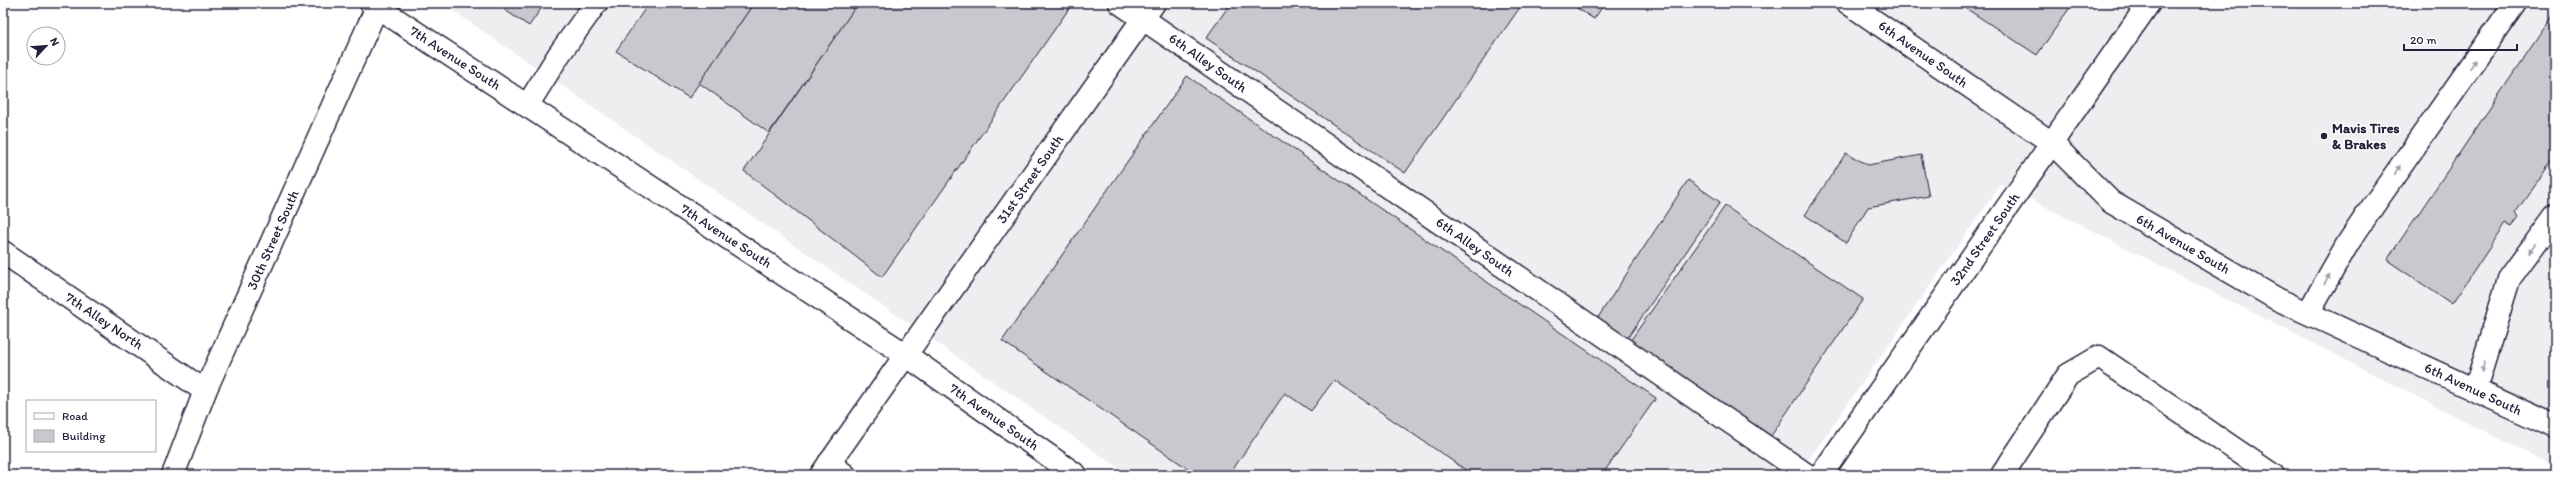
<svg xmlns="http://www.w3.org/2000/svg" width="2558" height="478" viewBox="0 0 2558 478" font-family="Itim,sans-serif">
<rect width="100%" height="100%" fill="#fff"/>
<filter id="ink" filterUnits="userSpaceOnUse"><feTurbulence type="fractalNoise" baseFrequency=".025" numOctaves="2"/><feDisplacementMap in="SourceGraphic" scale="8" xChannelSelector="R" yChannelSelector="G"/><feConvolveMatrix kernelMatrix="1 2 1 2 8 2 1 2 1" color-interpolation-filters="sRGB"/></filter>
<g filter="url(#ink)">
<polygon fill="#eeeef1" points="442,3 2555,3 2555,467 2001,184 1798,475 1129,475"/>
<g fill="#c8c8cf" stroke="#22223b">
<polygon points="494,3 545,3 529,26"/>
<polygon points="649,3 754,3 689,98 616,51"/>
<polygon points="754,3 847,3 855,8 769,133 699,83"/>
<polygon points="858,3 1073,3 882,277 744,171"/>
<polygon points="1231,3 1523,3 1405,173 1206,38"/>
<polygon points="1569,3 1605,3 1594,19"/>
<polygon points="1970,3 2073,3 2037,55 1967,9"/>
<polygon points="2555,12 2555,156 2516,212 2519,217 2512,226 2506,223 2452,304 2387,260"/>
<polygon points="1187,76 1656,398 1602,475 1473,475 1334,380 1311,411 1285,393 1229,475 1197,475 1002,341"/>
<polygon points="1846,153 1868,165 1921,155 1929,196 1868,207 1846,243 1805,215"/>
<polygon points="1688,180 1720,202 1627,339 1597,319"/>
<polygon points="1725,206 1863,299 1771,436 1630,341"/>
</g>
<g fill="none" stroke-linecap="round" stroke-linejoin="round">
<g stroke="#22223b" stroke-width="25">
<g id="minor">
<polyline points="371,3 906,355 1076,475"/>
<polyline points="1120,3 1807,475"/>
<polyline points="527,106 558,56 596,3"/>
<polyline points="3,252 205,391"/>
<polyline points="2308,313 2348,243 2373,206 2515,3"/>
<polyline points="2475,390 2509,279 2555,216"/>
<polyline points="829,463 845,475"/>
<polyline points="173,475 205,391 377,7"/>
<polyline points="821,475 1154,3"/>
<polyline points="2002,475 2068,375 2099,357 2273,475"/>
</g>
</g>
<g stroke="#22223b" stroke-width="25">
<g id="major">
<polyline points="1848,3 2052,143 2111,202 2277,299 2555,427"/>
<polyline points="1821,475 2149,3"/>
</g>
</g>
<use href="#minor" stroke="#fff" stroke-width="22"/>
<use href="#major" stroke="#fff" stroke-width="22"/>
</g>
<defs><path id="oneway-solid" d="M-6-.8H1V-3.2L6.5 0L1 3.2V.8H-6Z"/></defs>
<g fill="#9c9ca7">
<use href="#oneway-solid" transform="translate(2473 64) rotate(-55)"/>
<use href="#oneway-solid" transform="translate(2398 170) rotate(-55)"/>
<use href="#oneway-solid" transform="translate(2532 248) rotate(126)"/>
<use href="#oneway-solid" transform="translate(2327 279) rotate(-60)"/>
<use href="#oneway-solid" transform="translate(2483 367) rotate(108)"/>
</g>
</g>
<circle fill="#22223b" stroke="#fff" stroke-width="1.5" cx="2324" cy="136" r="4"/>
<g text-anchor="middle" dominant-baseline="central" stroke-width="3" stroke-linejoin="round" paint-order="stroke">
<g font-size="14" fill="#22223b" stroke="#fff">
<text transform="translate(1923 54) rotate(35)">6th Avenue South</text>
<text transform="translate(455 58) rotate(33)">7th Avenue South</text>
<text transform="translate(1208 63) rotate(35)">6th Alley South</text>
<text transform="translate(1030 179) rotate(-55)">31st Street South</text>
<text transform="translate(726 236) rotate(33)">7th Avenue South</text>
<text transform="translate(1985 239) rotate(-55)">32nd Street South</text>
<text transform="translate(273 240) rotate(-66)">30th Street South</text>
<text transform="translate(2183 244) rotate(30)">6th Avenue South</text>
<text transform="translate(1475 247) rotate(35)">6th Alley South</text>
<text transform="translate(104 321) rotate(34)">7th Alley North</text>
<text transform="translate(2473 389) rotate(25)">6th Avenue South</text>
<text transform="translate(994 417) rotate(35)">7th Avenue South</text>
</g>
<g font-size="14" font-weight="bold" fill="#22223b" stroke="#fff" text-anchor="start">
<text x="2332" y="128">Mavis Tires<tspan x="2332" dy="16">&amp; Brakes</tspan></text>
</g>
</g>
<rect width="2558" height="478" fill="none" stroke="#fff" stroke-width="16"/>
<rect x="8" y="8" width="2542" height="462" fill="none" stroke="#22223b" stroke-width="1.5" filter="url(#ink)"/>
<rect x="26" y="400" width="130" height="52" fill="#ffffff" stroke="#a7a7b1"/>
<rect x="34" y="413" width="20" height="6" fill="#ffffff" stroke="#a7a7b1"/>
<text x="62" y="420" font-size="12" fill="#22223b">Road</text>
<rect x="34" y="430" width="20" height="12" fill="#c8c8cf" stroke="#a7a7b1"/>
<text x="62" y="440" font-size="12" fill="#22223b">Building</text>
<g transform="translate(46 46) rotate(64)"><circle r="19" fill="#ffffff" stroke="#a7a7b1"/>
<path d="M0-3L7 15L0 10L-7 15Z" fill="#22223b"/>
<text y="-6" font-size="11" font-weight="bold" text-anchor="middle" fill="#22223b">N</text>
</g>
<path d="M2404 44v6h113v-6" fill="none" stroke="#22223b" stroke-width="2"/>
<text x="2410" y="44" font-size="12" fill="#22223b" stroke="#ffffff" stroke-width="3" paint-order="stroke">20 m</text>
</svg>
